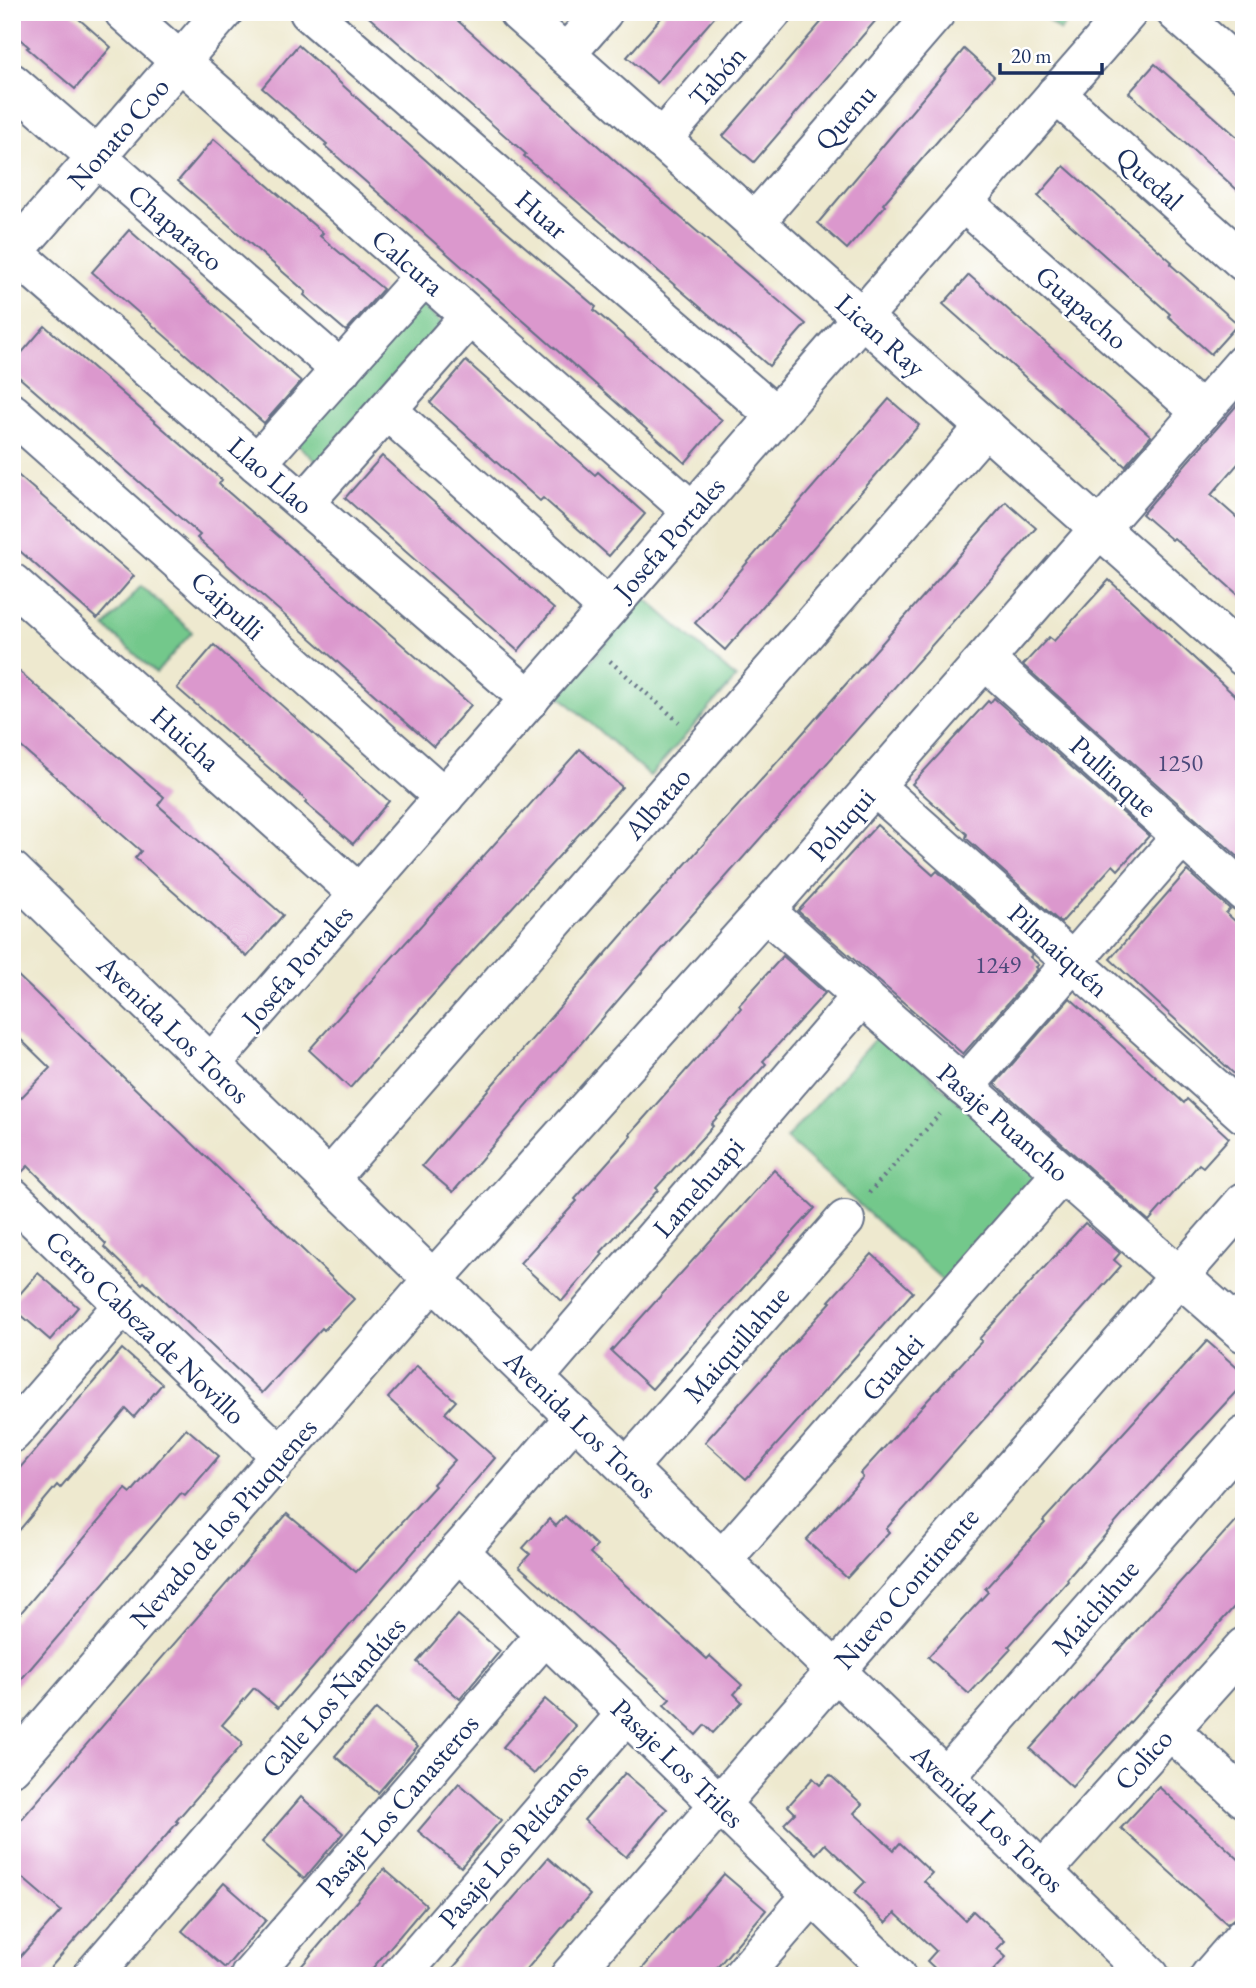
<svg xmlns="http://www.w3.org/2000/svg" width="1256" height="1988" viewBox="0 0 1256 1988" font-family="'EB Garamond',serif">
<rect width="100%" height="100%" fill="#fff"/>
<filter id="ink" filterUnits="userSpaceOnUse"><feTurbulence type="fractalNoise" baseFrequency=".0143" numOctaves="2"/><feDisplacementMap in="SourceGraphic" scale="14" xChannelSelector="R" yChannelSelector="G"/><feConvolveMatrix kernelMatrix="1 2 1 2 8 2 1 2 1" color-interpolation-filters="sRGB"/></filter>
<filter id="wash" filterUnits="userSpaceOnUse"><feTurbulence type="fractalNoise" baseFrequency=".00686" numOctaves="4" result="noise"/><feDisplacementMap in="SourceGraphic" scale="28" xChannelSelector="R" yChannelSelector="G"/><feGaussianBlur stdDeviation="1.57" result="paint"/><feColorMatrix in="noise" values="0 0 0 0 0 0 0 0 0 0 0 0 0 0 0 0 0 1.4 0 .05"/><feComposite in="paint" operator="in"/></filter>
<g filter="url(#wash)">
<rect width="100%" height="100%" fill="#eee9cf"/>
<g fill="#73c88b" stroke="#477c74" stroke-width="2">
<polygon points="1038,12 1075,12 1060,31"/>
<polygon points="413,298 451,331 328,472 290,438"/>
<polygon points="141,586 192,632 156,673 105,627"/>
<polygon points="645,598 736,678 650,776 560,696"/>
<polygon points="881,1032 1041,1176 946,1283 786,1139"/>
</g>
<g id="blocks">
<g fill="#db98cd">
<polygon points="12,12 71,12 111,47 75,89 27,48 29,47 12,32"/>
<polygon points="363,12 448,12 625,170 806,324 769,366 524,156 526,154"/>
<polygon points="666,12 719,12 657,83 627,57"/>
<polygon points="830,12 883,12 754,162 723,136"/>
<polygon points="298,45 469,199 596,307 594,310 722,420 685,463 325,146 327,144 262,88"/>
<polygon points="964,49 994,76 883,204 885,206 847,249 818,223"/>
<polygon points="1155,64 1244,143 1244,196 1129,93"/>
<polygon points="214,139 323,233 320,236 383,289 346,331 304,295 306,292 178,181"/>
<polygon points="1064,166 1172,262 1170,264 1238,324 1211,354 1168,316 1170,314 1038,196"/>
<polygon points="129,230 301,381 264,423 92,272"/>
<polygon points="969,275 1151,436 1125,466 943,304"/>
<polygon points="45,326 222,480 219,484 471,705 434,747 197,538 200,535 12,371 12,364"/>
<polygon points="466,361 595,475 598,472 645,514 609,556 543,498 540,501 430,403"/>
<polygon points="1244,397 1244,457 1211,495 1244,524 1244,600 1174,538 1172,540 1142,514"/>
<polygon points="889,399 919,425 725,650 695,623"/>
<polygon points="382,456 554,609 518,651 345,498"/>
<polygon points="12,470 134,576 97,619 12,544"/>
<polygon points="1006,502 1036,528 669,941 453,1192 422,1166 622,935 788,750"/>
<polygon points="1109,580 1244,704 1244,862 1023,665 1049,637 1054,641"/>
<polygon points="214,645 389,801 353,844 305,803 307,801 177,688"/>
<polygon points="12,665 164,797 158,805 283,915 247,957 135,858 141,851 12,739"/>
<polygon points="994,698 1149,836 1118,870 1113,865 1061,923 966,838 967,834 912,784 988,701 990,703"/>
<polygon points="580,749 622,787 446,980 350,1088 309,1050"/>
<polygon points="877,825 933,875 937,871 1032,955 1030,957 1039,965 1036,967 1038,969 963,1054 798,911"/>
<polygon points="1187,871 1230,909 1226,913 1244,929 1244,1083 1110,959"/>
<polygon points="783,956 825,993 763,1061 766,1064 711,1124 713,1126 656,1188 658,1190 601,1252 603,1254 562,1301 520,1263 577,1201 575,1199 631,1136 630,1134 741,1008 739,1005"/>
<polygon points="12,970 354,1299 324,1330 322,1328 262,1393 144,1282 142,1284 104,1247 106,1244 28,1166 18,1176 12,1176 12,1107 50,1068 12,1031"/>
<polygon points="1070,998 1184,1103 1187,1099 1229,1138 1203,1167 1199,1164 1149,1221 995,1084"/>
<polygon points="774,1170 815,1208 652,1389 611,1351"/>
<polygon points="1085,1223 1120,1253 1114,1260 1121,1266 886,1529 889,1532 847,1578 806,1540 863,1477 860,1474 982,1341 979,1339"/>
<polygon points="872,1254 913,1292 746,1479 705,1442 831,1302 829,1301"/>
<polygon points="38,1273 78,1307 50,1340 12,1307 12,1303"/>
<polygon points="1207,1341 1244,1374 1244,1383 1126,1511 1067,1579 1068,1581 1009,1646 1011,1649 969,1694 928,1657 988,1592 985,1589 1045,1523 1043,1521"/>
<polygon points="122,1349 162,1384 134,1417 126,1409 60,1488 57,1485 12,1539 12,1477"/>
<polygon points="417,1366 456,1401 445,1413 495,1458 278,1708 254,1688 222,1725 242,1742 242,1745 176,1821 178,1822 126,1882 43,1976 12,1976 12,1966 61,1911 12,1869 12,1830 287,1514 356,1572 435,1486 433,1484 455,1460 388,1398"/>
<polygon points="186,1428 219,1456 185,1496 181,1493 12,1690 12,1623 126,1489 131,1493"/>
<polygon points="1244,1511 1244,1596 1072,1787 1030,1749"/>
<polygon points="565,1516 597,1546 590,1553 707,1659 710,1656 742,1685 734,1694 742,1702 713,1733 705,1725 696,1735 664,1705 670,1699 519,1566 530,1554 523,1548 549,1519 556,1526"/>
<polygon points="458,1615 500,1651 460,1699 417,1662"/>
<polygon points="545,1699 576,1726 534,1774 503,1747"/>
<polygon points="376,1709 418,1746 378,1793 335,1756"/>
<polygon points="625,1773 667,1809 626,1857 584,1820"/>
<polygon points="830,1775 862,1804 854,1813 894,1850 900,1843 932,1873 924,1881 965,1920 973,1911 1005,1941 997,1949 1006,1957 988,1976 943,1976 927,1961 936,1951 895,1913 886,1923 854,1893 865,1882 825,1844 816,1854 784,1824 795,1813 788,1806 813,1778 820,1785"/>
<polygon points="459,1783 501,1820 461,1867 418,1831"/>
<polygon points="1159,1787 1244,1864 1244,1916 1236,1917 1227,1924 1121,1828"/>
<polygon points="301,1797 343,1833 304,1879 262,1842"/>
<polygon points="548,1858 590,1895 521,1976 446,1976"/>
<polygon points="384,1869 426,1905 366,1976 293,1976"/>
<polygon points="724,1874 766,1910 710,1976 636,1976"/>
<polygon points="224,1883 266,1920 225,1968 182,1931"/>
</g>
</g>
</g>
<g filter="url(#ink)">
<use href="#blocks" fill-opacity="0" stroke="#657086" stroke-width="2"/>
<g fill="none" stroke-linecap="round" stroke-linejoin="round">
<g stroke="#657086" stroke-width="42">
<g id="street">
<polyline points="124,12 693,512"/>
<polyline points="309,12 776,416"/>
<polyline points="518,12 1244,657"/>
<polyline points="1176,12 1244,72"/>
<polyline points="566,54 603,12"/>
<polyline points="12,83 341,370"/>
<polyline points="1056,94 1244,262"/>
<polyline points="661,140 772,12"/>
<polyline points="963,202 1201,412"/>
<polyline points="754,223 936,12"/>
<polyline points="12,251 530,699"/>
<polyline points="387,410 608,608"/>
<polyline points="12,413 444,797"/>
<polyline points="257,463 424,276"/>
<polyline points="304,503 470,316"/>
<polyline points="12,583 359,894"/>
<polyline points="985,660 1244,892"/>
<polyline points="874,786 1244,1114"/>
<polyline points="765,911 1244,1333"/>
<polyline points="211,1064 1128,12"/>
<polyline points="964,1087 1182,836"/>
<polyline points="329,1179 985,427"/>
<polyline points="12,1197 281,1456"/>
<polyline points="534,1378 862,996"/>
<polyline points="12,1433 123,1305"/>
<polyline points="627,1468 845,1220"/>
<polyline points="459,1551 896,1976"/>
<polyline points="722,1560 1062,1173"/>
<polyline points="1170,1730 1244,1798"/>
<polyline points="12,1766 433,1280 765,911 1244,363"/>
<polyline points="946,1777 1244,1436"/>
<polyline points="1043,1871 1244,1647"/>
<polyline points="92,1976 575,1417"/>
<polyline points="250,1976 545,1635"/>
<polyline points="400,1976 627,1713"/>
<polyline points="570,1976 1244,1202"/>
<polyline points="742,1976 813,1894"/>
<polyline points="1210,1976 1244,1937"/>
</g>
</g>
<g stroke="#657086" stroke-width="42">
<g id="secondary">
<polyline points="12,254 223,12"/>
<polyline points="12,871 1150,1976"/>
</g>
</g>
<g stroke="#657086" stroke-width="4.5" stroke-dasharray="2 5" stroke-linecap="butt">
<polyline points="610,661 679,722"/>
<polyline points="869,1193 940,1114"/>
</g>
<use href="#street" stroke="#fff" stroke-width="38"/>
<use href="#secondary" stroke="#fff" stroke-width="38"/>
</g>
</g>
<g text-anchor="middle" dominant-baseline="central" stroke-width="5" stroke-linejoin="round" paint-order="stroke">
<g font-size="24" fill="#4b497a">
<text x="1180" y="762">1250</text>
<text x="998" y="964">1249</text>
</g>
<g font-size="28" fill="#1b2f5e" stroke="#fff">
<text transform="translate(717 76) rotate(-49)">Tabón</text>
<text transform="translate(845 117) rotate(-49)">Quenu</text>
<text transform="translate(118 133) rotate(-49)">Nonato Coo</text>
<text transform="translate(1150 178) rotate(42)">Quedal</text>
<text transform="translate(542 214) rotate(41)">Huar</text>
<text transform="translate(176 227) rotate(41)">Chaparaco</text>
<text transform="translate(408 262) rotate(41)">Calcura</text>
<text transform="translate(1082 307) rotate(41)">Guapacho</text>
<text transform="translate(881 335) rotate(42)">Lican Ray</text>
<text transform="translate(271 475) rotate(41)">Llao Llao</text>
<text transform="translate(669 538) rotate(-49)">Josefa Portales</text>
<text transform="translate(228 605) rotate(42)">Caipulli</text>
<text transform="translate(186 738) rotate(42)">Huicha</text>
<text transform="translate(1114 776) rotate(42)">Pullinque</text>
<text transform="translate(657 803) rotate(-49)">Albatao</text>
<text transform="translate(841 824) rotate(-49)">Poluqui</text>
<text transform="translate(1059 950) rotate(42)">Pilmaiquén</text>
<text transform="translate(297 966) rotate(-49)">Josefa Portales</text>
<text transform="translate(174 1029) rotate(44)">Avenida Los Toros</text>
<text transform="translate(1004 1122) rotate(41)">Pasaje Puancho</text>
<text transform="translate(698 1187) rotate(-49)">Lamehuapi</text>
<text transform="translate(146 1327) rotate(44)">Cerro Cabeza de Novillo</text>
<text transform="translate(736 1344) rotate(-49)">Maiquillahue</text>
<text transform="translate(892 1367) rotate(-49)">Guadei</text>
<text transform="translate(581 1424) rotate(44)">Avenida Los Toros</text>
<text transform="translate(223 1523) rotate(-49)">Nevado de los Piuquenes</text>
<text transform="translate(906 1588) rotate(-49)">Nuevo Continente</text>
<text transform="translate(1095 1607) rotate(-49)">Maichihue</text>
<text transform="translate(333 1697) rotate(-49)">Calle Los Ñandúes</text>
<text transform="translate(1143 1759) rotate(-48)">Colico</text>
<text transform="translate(678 1763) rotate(44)">Pasaje Los Triles</text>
<text transform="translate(397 1805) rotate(-49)">Pasaje Los Canasteros</text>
<text transform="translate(988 1818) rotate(44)">Avenida Los Toros</text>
<text transform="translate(513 1844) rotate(-49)">Pasaje Los Pelícanos</text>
</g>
</g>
<rect width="1256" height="1988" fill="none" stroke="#fff" stroke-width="42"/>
<path d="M1000 63v10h102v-10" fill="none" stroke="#1b2f5e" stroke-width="3.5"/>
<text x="1011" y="63" font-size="21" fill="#1b2f5e" stroke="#ffffff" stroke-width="5" paint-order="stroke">20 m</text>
</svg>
